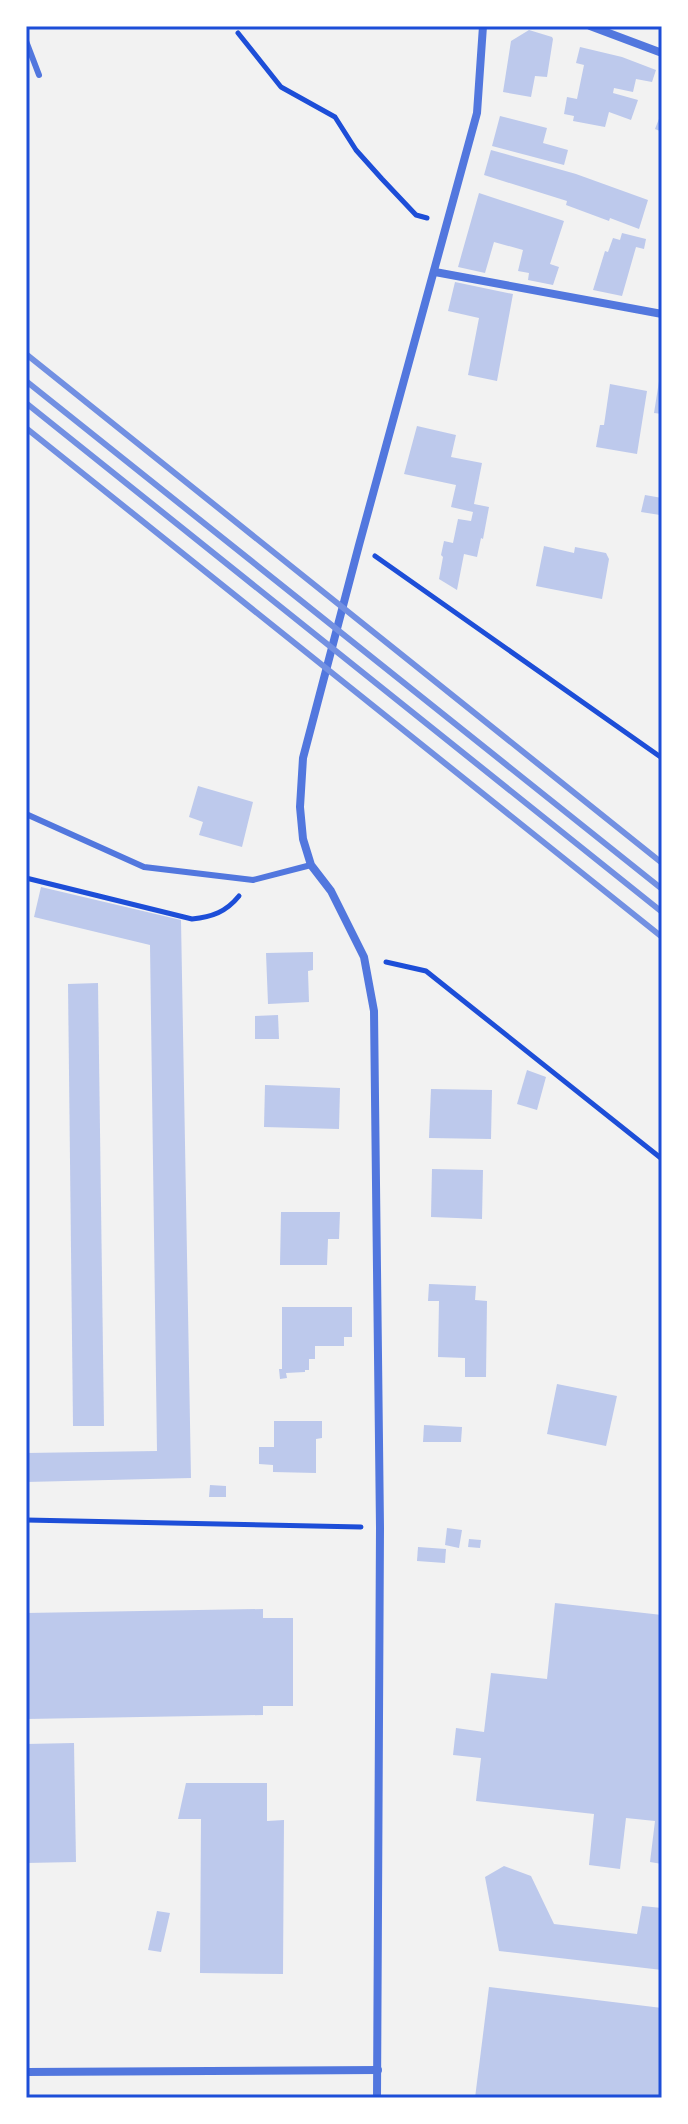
<svg xmlns="http://www.w3.org/2000/svg" width="688" height="2124" viewBox="0 0 688 2124" font-family="'Open Sans',sans-serif">
<rect width="100%" height="100%" fill="#f2f2f2"/>
<g fill="#bdc9ec">
<polygon points="529,30 552,37 553,39 547,77 535,76 531,97 503,92 511,41"/>
<polygon points="580,47 622,57 656,70 652,82 636,79 633,92 614,88 613,93 638,100 631,120 609,112 605,127 573,121 574,116 564,114 567,97 577,99 584,65 576,63"/>
<polygon points="662,111 662,132 655,129"/>
<polygon points="500,116 547,128 543,143 568,150 564,165 492,146"/>
<polygon points="491,150 576,174 648,200 639,229 610,218 609,221 566,205 567,201 484,175"/>
<polygon points="479,193 564,221 550,264 559,267 553,285 528,280 529,273 518,271 523,250 494,242 485,273 458,267"/>
<polygon points="622,233 646,239 644,249 636,247 622,296 593,290 605,251 608,252 613,238 620,240"/>
<polygon points="455,282 513,294 497,381 468,375 479,318 448,311"/>
<polygon points="660,375 662,375 662,414 654,413"/>
<polygon points="610,384 647,391 637,454 596,447 600,425 604,425"/>
<polygon points="417,426 456,435 451,457 482,463 474,504 489,507 483,539 481,538 477,557 464,554 457,590 439,579 443,557 441,555 444,541 453,543 458,519 471,521 473,512 451,507 456,485 404,474"/>
<polygon points="645,495 662,498 660,515 641,512"/>
<polygon points="544,546 574,553 575,547 606,553 609,559 602,599 536,586"/>
<polygon points="198,786 253,802 242,847 199,835 203,822 189,817"/>
<polygon points="41,887 181,920 191,1478 26,1482 26,1453 157,1451 150,945 34,917"/>
<polygon points="313,952 313,970 308,971 309,1002 268,1004 266,953"/>
<polygon points="98,983 104,1426 73,1426 68,984"/>
<polygon points="278,1015 279,1039 255,1039 255,1016"/>
<polygon points="527,1070 546,1077 537,1110 517,1104"/>
<polygon points="265,1085 340,1088 339,1129 264,1127"/>
<polygon points="431,1089 492,1090 491,1139 429,1138"/>
<polygon points="432,1169 483,1170 482,1219 431,1217"/>
<polygon points="281,1212 340,1212 339,1239 328,1239 327,1265 280,1265"/>
<polygon points="429,1284 476,1286 475,1300 487,1301 486,1377 465,1377 465,1358 438,1357 439,1301 428,1301"/>
<polygon points="282,1307 352,1307 352,1337 344,1337 344,1346 315,1346 315,1359 309,1359 309,1370 305,1370 305,1372 286,1373 287,1378 280,1379 279,1369 282,1369"/>
<polygon points="557,1384 617,1396 606,1446 547,1434"/>
<polygon points="274,1421 322,1421 322,1438 316,1439 316,1473 273,1472 273,1465 259,1464 259,1447 274,1447"/>
<polygon points="424,1425 462,1427 461,1442 423,1442"/>
<polygon points="210,1485 226,1486 226,1497 209,1497"/>
<polygon points="447,1528 462,1530 459,1548 445,1545"/>
<polygon points="469,1539 481,1540 480,1548 468,1547"/>
<polygon points="418,1547 446,1549 445,1563 417,1561"/>
<polygon points="555,1603 662,1615 662,1864 650,1862 655,1821 626,1818 620,1869 589,1865 594,1814 476,1801 481,1758 453,1755 456,1728 484,1732 491,1673 547,1679"/>
<polygon points="263,1609 263,1618 293,1618 293,1706 263,1706 263,1715 26,1719 26,1613"/>
<polygon points="74,1743 76,1862 26,1863 26,1744"/>
<polygon points="186,1783 267,1783 267,1821 284,1820 283,1974 200,1973 201,1819 178,1819"/>
<polygon points="504,1866 531,1876 554,1924 637,1934 642,1906 662,1908 662,1970 499,1951 485,1877"/>
<polygon points="157,1911 170,1913 161,1952 148,1950"/>
<polygon points="489,1987 662,2008 662,2098 475,2098"/>
</g>
<g fill="none" stroke-linecap="round" stroke-linejoin="round">
<g stroke="#1d4ed8" stroke-width="5">
<polyline points="238,33 281,87 335,117 356,150 382,179 416,215 427,218"/>
<polyline points="375,556 662,758"/>
<path d="M 26,878 L 192,919 C 212,917 226,912 239,896"/>
<polyline points="386,962 426,971 662,1159"/>
<polyline points="26,1520 361,1527"/>
</g>
<g stroke="#5277de" stroke-width="6">
<polyline points="26,41 39,75"/>
<polyline points="26,814 144,867 253,880 311,865"/>
</g>
<g stroke="#5277de" stroke-width="8">
<polyline points="590,26 662,53"/>
<polyline points="435,272 662,314"/>
<polyline points="26,2072 378,2070"/>
<polyline points="377,2098 380,1528 374,1011 364,957 331,891 311,865 303,839 300,807 303,758 359,545 477,113 483,26"/>
</g>
<g stroke="#7290e2" stroke-width="6">
<polyline points="26,354 662,863"/>
<polyline points="26,381 662,889"/>
<polyline points="26,403 662,912"/>
<polyline points="26,428 662,937"/>
</g>
</g>
<rect width="688" height="2124" fill="none" stroke="#ffffff" stroke-width="56"/>
<rect x="28" y="28" width="632" height="2068" fill="none" stroke="#1d4ed8" stroke-width="3"/>
</svg>
